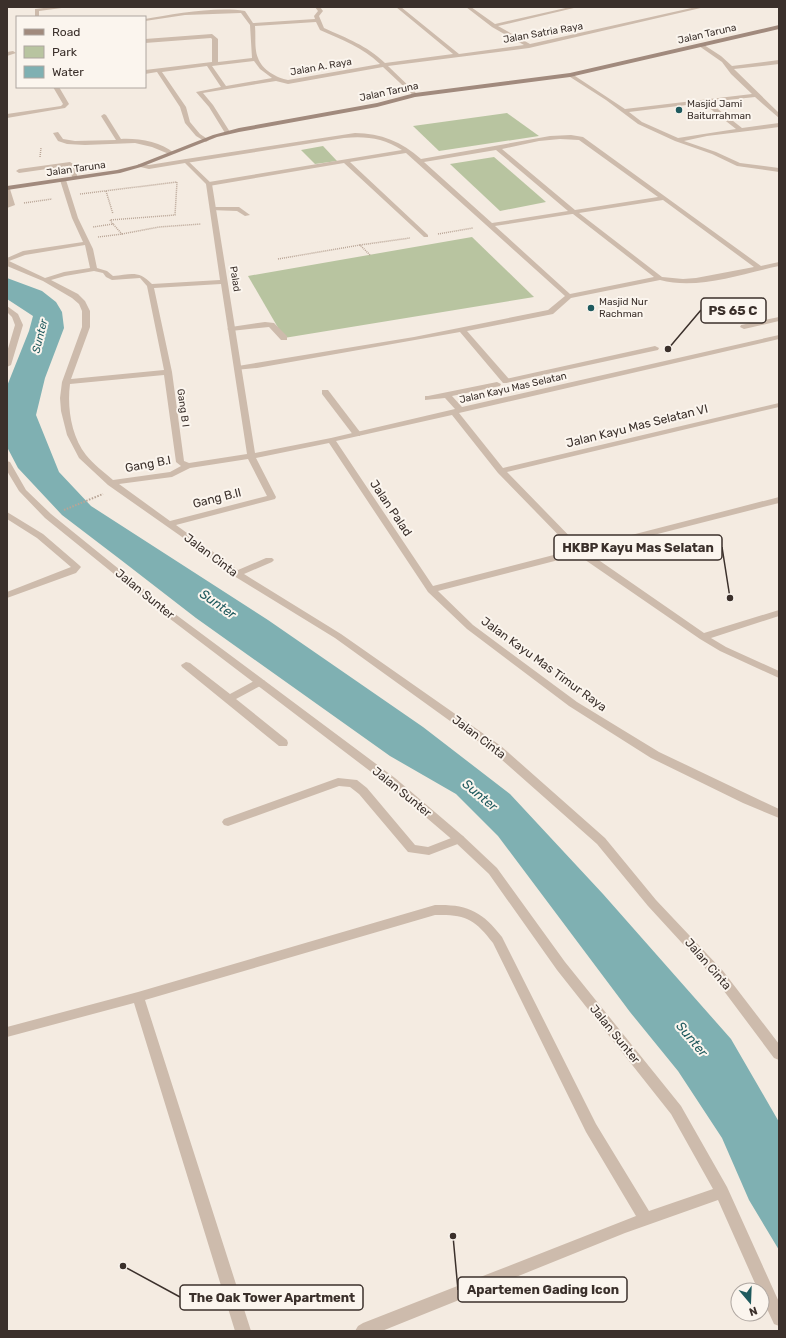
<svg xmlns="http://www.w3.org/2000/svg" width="786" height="1338" viewBox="0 0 786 1338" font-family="Rubik,sans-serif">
<rect width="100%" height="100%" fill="#f4ebe1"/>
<g fill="#b8c4a0">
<polygon points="507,113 539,136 439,151 413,126"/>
<polygon points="323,146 337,161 315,164 301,150"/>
<polygon points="494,157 546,202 500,211 450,164"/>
<polygon points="472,237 534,297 284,338 248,276"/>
</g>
<polygon fill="#7fb0b2" points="7,278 42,291 56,302 62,312 64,328 45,378 36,415 59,472 91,506 268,620 423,727 510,794 603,894 731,1039 779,1122 779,1250 749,1200 722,1138 678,1071 630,1012 498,836 456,794 390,756 196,618 121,560 62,515 18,468 7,447 7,386 29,331 33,316 7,299"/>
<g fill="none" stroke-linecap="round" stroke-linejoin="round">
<g stroke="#b9a596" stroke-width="1.5" stroke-dasharray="1 1" stroke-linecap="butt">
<polyline points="40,157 41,148"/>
<polyline points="106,191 113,214"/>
<polyline points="80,194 177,182 175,215 110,220 113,224 93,227"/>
<polyline points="24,203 52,199"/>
<polyline points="122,234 159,227 201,224"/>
<polyline points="438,234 473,228"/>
<polyline points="98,237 122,234 113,224"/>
<polyline points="370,255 360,245 410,238"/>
<polyline points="278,259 360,245"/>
</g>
<polyline stroke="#b9a596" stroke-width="2" stroke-dasharray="1.5 1.5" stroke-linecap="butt" points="64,510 103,494"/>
<g fill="#cdbbac" fill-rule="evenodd">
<polygon points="7,52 13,51 16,53 7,56"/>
<polygon points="53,87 59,87 69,104 65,108 7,118 7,114 61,106 63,104"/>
<path d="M 104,114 L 106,115 L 121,139 C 138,138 161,142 174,153 L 169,154 L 152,147 L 135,143 L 85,145 L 67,144 L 58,141 L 53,133 L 58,132 L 63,139 L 75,141 L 116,140 L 101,116 Z"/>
<path d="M 355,133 C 381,133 402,142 421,159 L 550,136 L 571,135 L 583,137 L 761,266 L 779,262 L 779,266 C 741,274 698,290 660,280 L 571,298 L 553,314 L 467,331 L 509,379 L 510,381 L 506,383 L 503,383 L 460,332 L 257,368 L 235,370 L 235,366 L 238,366 L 414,337 L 548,310 L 565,296 L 406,153 L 350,162 L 428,235 L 428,237 L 424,237 L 344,163 L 209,186 L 206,184 L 209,182 L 402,150 C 383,138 366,136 344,138 L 186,163 L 183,161 L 186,159 ZM 560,139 L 579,140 L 658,197 L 575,210 L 502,149 L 539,141 ZM 496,150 L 568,211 L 492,223 L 424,162 ZM 663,200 L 754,267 L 696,278 L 683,279 L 662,277 L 579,213 ZM 572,214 L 573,214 L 654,277 L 570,294 L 495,226 Z"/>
<polygon points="212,207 239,207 250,215 245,216 237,211 210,210 210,208"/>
<polygon points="779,317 779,321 744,329 740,327 741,325"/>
<polygon points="265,322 274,323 287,336 287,340 281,340 269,327 231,331 227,329 231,327"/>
<polygon points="322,390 328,390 360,432 360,436 354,436 322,394"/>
<polygon points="186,662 190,663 230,694 256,680 264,680 265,682 264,684 236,699 287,740 288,743 287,746 279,746 182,667 181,665"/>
<polygon points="338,778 357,780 367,788 415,845 428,847 459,835 463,836 465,839 463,842 429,855 408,852 359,794 350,787 339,786 228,826 224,825 222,822 224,819"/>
</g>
<g fill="#cdbbac" fill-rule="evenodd">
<polygon points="52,7 69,7 39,11 39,17 35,17 35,9"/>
<path d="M 315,7 L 320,7 L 323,11 L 319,16 L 324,28 C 348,39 366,45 385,63 L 453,54 L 396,7 L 401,7 L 459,54 L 524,45 L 492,27 L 466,7 L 471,7 L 495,24 L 570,7 L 578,7 L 498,26 L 530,44 L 696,7 L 705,7 L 529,48 L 388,66 L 417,94 L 418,95 L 415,97 L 383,67 L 288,84 L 276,81 L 203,93 L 213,105 L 230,132 L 227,134 L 225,133 L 209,107 L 196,92 L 221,87 L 207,66 L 162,72 L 186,107 L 190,122 L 200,134 L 209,140 L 206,142 L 196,136 L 185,123 L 180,107 L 157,72 L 145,74 L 145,70 L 212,62 L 212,39 L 211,38 L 145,43 L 145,39 L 212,34 L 218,39 L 218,62 L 252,58 L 250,25 L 241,13 L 185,15 L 145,21 L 145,19 C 173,14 217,6 245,11 L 253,23 L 315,19 L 314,16 L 318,11 ZM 316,22 L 320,30 C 343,40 362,47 380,64 L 288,80 C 277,78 262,70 258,58 C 254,49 256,36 255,26 ZM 254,61 L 260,69 L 272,78 L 226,86 L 212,66 Z"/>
<path d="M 701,43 L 721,56 L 732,66 L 779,60 L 779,64 L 734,69 L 779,113 L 779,118 L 755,97 L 709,102 L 742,128 L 779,123 L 779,127 L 707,136 L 684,141 L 716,152 L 740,163 L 779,168 L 779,172 L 737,166 L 712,154 L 675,141 L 638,124 L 606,100 L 567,75 L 572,74 L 625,109 L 752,94 L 731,74 L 722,62 L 699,46 L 698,45 ZM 703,103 L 736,129 L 678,138 L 642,122 L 629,112 Z"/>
<path d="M 186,159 L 212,184 L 255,453 L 331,438 L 455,409 L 445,398 L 425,400 L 425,396 L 428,396 L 497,382 L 501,384 L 500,386 L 452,396 L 462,407 L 779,335 L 779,339 L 459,413 L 503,468 L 779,403 L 779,407 L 507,472 L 581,548 L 779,497 L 779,503 L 587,552 L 704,633 L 779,610 L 779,616 L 711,638 L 726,647 L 779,671 L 779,678 L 720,651 L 700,639 L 578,555 L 438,591 L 473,625 L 577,702 L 659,752 L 779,809 L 779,818 L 743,803 L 651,758 L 569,706 L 467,629 L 428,592 L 329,443 L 256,458 L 276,497 L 275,499 L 176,525 L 238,570 L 266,558 L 272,558 L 274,560 L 272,562 L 244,574 L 341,634 L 501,746 L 605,838 L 656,900 L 723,971 L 779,1044 L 779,1060 L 774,1058 L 715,979 L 648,906 L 597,844 L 493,752 L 335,638 L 234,576 L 192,544 L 108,485 L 79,458 L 67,435 L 61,411 L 60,398 L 62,382 L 82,327 L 82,311 L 79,304 L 72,298 L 43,281 L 7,266 L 7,258 L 23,251 L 83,242 L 72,218 L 60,180 L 63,178 L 66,180 L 78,218 L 93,249 L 97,268 L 107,271 L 113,276 C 131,274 139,270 152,284 L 220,280 L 206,184 L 185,163 L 149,169 L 136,166 L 139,164 L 149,165 ZM 85,245 L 90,268 L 64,272 L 45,278 L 9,261 L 25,255 ZM 94,271 L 103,273 L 106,277 L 112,280 L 140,278 L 147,286 L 164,370 L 71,379 L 90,327 L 90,311 L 85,301 L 78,294 L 51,280 L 65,276 ZM 221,284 L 247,454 L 189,463 L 184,461 L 172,372 L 154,288 ZM 164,375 L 176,462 L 181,466 L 170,472 L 113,480 C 104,472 93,464 86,455 C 71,436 67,407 70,384 ZM 452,415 L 498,473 L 573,550 L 433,586 L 336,441 ZM 248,459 L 267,496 L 170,521 L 119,484 L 172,477 L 190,468 Z"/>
<polygon points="70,162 73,164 78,178 77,179 73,179 68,166 19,173 16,171 19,169"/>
<polygon points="7,187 10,189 15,205 7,208 7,204 8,204"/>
<polygon points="7,306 18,314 23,325 11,365 7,367 7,352 15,325 12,317 7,312"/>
<polygon points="655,346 659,348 658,350 506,383 502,381 506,379"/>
<path d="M 7,461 L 10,462 L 26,490 L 51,514 L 167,608 L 395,778 L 463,836 L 497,868 L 565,962 L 681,1106 L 727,1187 L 779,1302 L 779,1326 L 774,1324 L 762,1298 L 762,1290 L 758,1290 L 718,1200 L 625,1233 L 382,1331 L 355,1331 L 358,1326 L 363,1323 L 636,1216 L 586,1132 L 493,943 C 475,919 465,914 435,915 L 145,1000 L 251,1331 L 235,1331 L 134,1003 L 7,1037 L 7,1027 L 138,992 L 435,905 C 467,904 482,911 502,937 L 596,1124 L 649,1211 L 713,1189 L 671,1114 L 557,970 L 489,874 L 455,842 L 387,784 L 161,612 L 45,518 L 19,491 L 7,471 Z"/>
<polygon points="7,512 43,534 79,565 81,567 76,573 7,598 7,592 71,567 37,538 7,519"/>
</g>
<polygon fill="#a18a7d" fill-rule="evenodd" points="779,25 779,29 570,77 415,97 377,107 239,132 217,137 141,167 120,173 7,190 7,186 117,170 137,165 213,135 239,128 377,103 415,93 570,73"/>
</g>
<g fill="#1f5a5e" stroke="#fbf5ee" stroke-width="1.5">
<circle cx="679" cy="110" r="4"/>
<circle cx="591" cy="308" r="4"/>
</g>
<g text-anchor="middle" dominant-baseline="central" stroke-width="4" stroke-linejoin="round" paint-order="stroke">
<g font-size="10" fill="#3b302b" stroke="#fbf5ee">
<text transform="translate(543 33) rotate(-10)">Jalan Satria Raya</text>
<text transform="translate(707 34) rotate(-13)">Jalan Taruna</text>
<text transform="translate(321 67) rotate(-10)">Jalan A. Raya</text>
<text transform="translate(389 92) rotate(-12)">Jalan Taruna</text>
<text transform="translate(76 169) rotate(-8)">Jalan Taruna</text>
<text transform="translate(235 279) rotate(81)">Palad</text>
<text transform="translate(513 388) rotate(-13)">Jalan Kayu Mas Selatan</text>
<text transform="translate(183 408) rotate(82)">Gang B I</text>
</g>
<g font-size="10" fill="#3b302b" stroke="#fbf5ee" text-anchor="start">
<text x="687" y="104">Masjid Jami<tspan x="687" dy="12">Baiturrahman</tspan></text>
<text x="599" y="302">Masjid Nur<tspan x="599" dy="12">Rachman</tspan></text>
</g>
<g font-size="11" font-style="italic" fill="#1f5a5e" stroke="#fbf5ee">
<text transform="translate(40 336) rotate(-76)">Sunter</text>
</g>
<g font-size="12" fill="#3b302b" stroke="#fbf5ee">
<text transform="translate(637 426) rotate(-14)">Jalan Kayu Mas Selatan VI</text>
<text transform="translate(148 464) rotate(-11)">Gang B.I</text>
<text transform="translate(217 498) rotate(-14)">Gang B.II</text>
<text transform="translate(391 508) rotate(56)">Jalan Palad</text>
<text transform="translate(211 555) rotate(37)">Jalan Cinta</text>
<text transform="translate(145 594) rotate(39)">Jalan Sunter</text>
<text transform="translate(544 664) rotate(36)">Jalan Kayu Mas Timur Raya</text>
<text transform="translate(479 737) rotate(37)">Jalan Cinta</text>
<text transform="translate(402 792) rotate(39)">Jalan Sunter</text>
<text transform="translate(708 964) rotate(49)">Jalan Cinta</text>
<text transform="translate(615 1034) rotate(51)">Jalan Sunter</text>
</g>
<g font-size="13" font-style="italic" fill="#1f5a5e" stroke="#fbf5ee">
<text transform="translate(218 604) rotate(35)">Sunter</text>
<text transform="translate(480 795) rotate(40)">Sunter</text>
<text transform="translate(692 1039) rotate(50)">Sunter</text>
</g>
</g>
<path fill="none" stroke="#3b302b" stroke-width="1.5" d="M668 349L701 310M730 598L722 547M453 1236L458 1290M123 1266L180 1297"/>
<g fill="#3b302b" stroke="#fbf5ee" stroke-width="1.5">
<circle cx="668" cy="349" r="4"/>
<circle cx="730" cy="598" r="4"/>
<circle cx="453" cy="1236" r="4"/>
<circle cx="123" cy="1266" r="4"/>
</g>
<g fill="#fbf5ee" stroke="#3b302b" stroke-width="1.5">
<rect x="701" y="298" width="65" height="25" rx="4"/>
<rect x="554" y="535" width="168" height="25" rx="4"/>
<rect x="458" y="1277" width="169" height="25" rx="4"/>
<rect x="180" y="1285" width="183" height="25" rx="4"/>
</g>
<g font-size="13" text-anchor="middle" font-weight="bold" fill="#3b302b">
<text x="733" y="315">PS 65 C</text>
<text x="638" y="552">HKBP Kayu Mas Selatan</text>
<text x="543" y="1294">Apartemen Gading Icon</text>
<text x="272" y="1302">The Oak Tower Apartment</text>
</g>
<rect width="786" height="1338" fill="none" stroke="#3b302b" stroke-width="16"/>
<rect x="16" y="16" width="130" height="72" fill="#fbf5ee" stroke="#aea6a0"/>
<rect x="24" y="29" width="20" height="6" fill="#a18a7d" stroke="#aea6a0"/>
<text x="52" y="36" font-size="12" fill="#3b302b">Road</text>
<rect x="24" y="46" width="20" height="12" fill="#b8c4a0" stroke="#aea6a0"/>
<text x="52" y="56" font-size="12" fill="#3b302b">Park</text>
<rect x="24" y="66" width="20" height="12" fill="#7fb0b2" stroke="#aea6a0"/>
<text x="52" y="76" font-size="12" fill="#3b302b">Water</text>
<g transform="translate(750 1302) rotate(161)"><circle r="19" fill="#fbf5ee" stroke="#aea6a0"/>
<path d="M0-3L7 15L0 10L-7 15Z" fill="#1f5a5e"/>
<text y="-6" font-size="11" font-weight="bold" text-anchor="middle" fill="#3b302b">N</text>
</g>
</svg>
